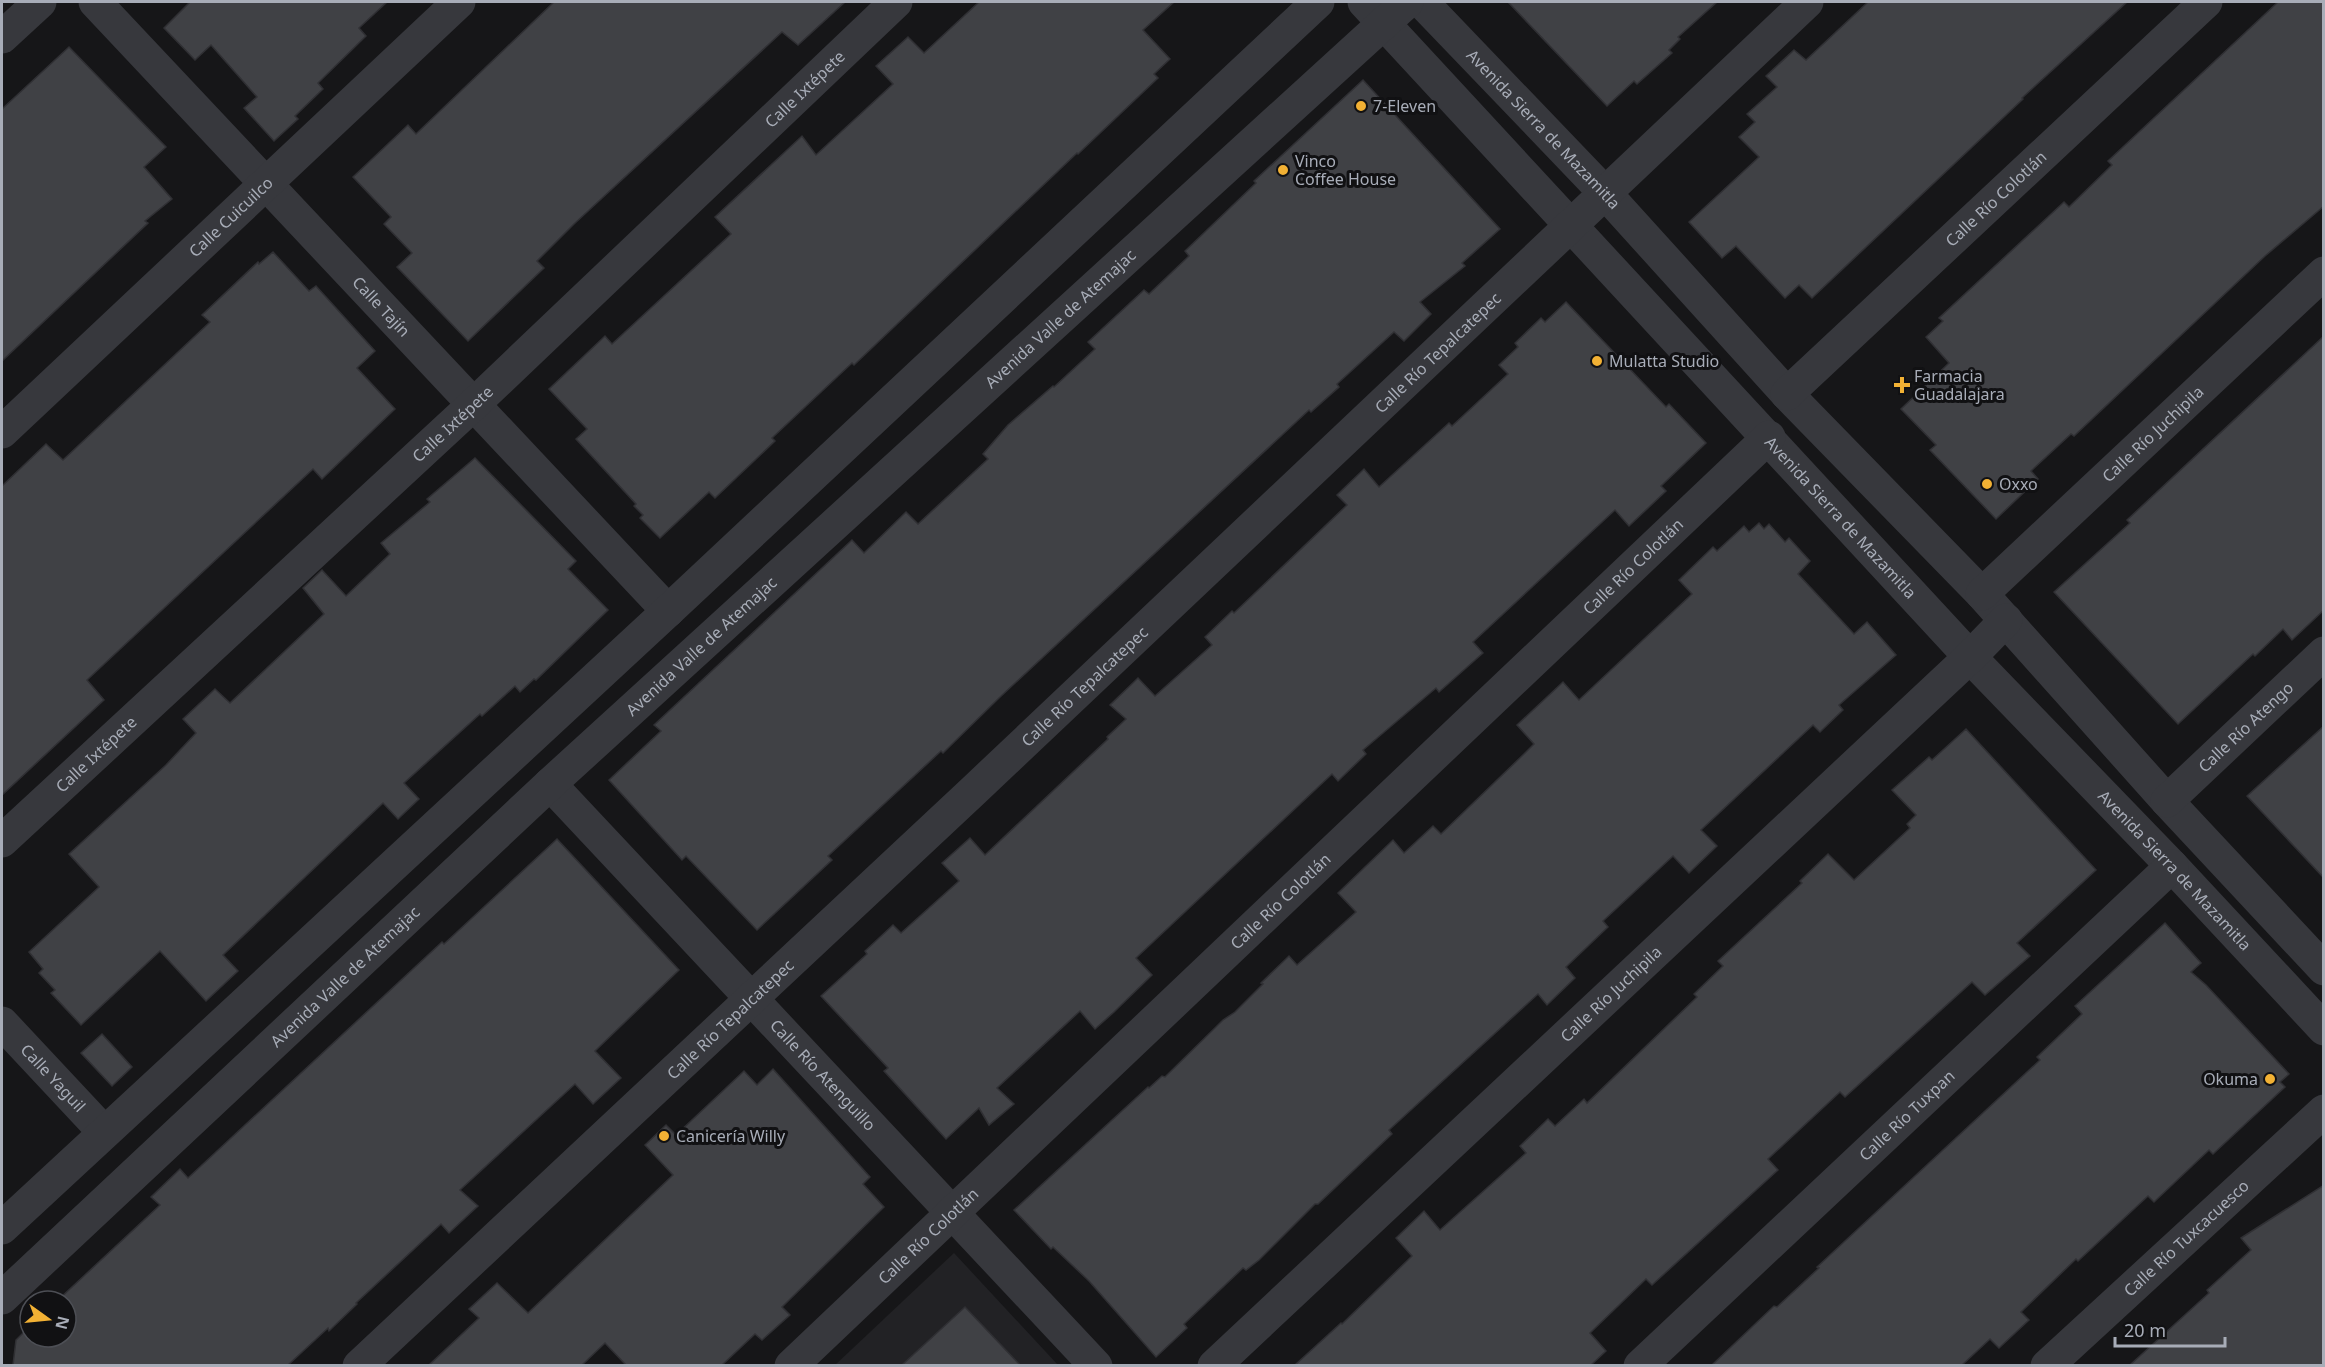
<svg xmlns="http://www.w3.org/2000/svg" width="2325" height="1367" viewBox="0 0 2325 1367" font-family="'Noto Sans',sans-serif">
<rect width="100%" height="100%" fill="#161618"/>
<polygon fill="#222225" points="954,1253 1058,1365 834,1366"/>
<g fill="#404145" stroke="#303034" stroke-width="1.5">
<polygon points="190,2 387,2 359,28 366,36 318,83 323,89 295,116 298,119 274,141 244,108 257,97 211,45 195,60 164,28"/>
<polygon points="554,2 845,2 798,45 782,32 574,224 537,261 544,268 468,341 397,267 412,253 384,224 391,217 353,177 408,125 416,134"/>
<polygon points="979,2 1174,2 1143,30 1170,59 1154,74 1158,78 1078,154 1077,153 854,365 852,363 772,438 775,441 715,498 709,492 660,538 640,518 643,515 634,506 636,504 576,439 587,429 549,389 605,336 612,344 731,234 715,217 802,136 816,155 893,84 876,66 908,37 924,53"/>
<polygon points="1508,2 1717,2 1678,37 1680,39 1669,50 1672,53 1637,84 1634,81 1607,106"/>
<polygon points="1868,2 2127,2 2022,98 2023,99 1812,298 1799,285 1785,298 1736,246 1722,258 1689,222 1759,157 1739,137 1755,122 1747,114 1777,87 1766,76 1794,50 1806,60"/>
<polygon points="2278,2 2324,2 2324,206 2265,256 2074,436 2071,434 2031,471 2038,479 1996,519 1930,450 1936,445 1901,409 1949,363 1926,337 1943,321 1939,318 2064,202 2069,207 2112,165 2108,161"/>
<polygon points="69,47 166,147 144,167 172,199 145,221 148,223 2,361 2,109"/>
<polygon points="1363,80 1500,229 1462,263 1465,266 1420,302 1431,314 1404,341 1394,332 1337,384 1339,387 1311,412 1309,410 999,698 943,753 941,751 885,803 828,856 832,860 757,930 686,856 682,860 609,780 661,731 654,725 852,540 864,553 906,512 918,524 988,459 983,454 1008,425 1053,386 1054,387 1095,349 1088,342 1144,290 1149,294 1189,256 1185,251 1256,183 1254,181"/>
<polygon points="273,252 309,291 316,286 375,351 357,368 395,409 322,479 313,469 87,680 104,700 2,795 2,486 46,444 63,460 210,322 202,315 258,262 259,264"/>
<polygon points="1566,302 1666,407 1669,404 1706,443 1661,486 1666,491 1629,526 1615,510 1473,642 1483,653 1439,692 1436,688 1363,750 1366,754 1338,781 1332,774 1136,958 1152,975 1114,1012 1095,1029 1080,1011 997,1088 1014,1104 989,1125 979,1108 946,1139 884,1071 888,1068 821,996 867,954 865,951 893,925 901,933 959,881 942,863 970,838 985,855 1108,739 1107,737 1126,719 1110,705 1138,678 1155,696 1212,645 1205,637 1232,611 1234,613 1347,505 1337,495 1364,469 1379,487 1449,423 1452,426 1508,374 1499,365 1518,347 1515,343 1541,318 1545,322"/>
<polygon points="2324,336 2324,610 2292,640 2283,629 2255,656 2253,654 2178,724 2054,592 2130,523 2127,520"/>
<polygon points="475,458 576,561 568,569 608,610 536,680 534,679 520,692 515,686 482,716 480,714 404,783 419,799 398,819 383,803 223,955 238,971 206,1001 160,951 81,1025 51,993 55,990 39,973 43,969 29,952 99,887 69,854 166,765 196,733 183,719 215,689 230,703 324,614 303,588 322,570 346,596 390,554 381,543 430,502 427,499"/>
<polygon points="1759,523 1764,529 1769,524 1785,542 1789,538 1810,561 1798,574 1854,634 1867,622 1896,655 1839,705 1843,710 1820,732 1813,725 1701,830 1717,846 1689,873 1673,856 1603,921 1608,927 1566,967 1575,978 1547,1005 1538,994 1389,1130 1392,1134 1318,1204 1315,1204 1259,1260 1246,1270 1243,1268 1184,1324 1187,1328 1156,1357 1089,1281 1053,1247 1051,1249 1014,1210 1148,1087 1149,1088 1162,1076 1165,1077 1223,1020 1235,1012 1263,984 1261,983 1289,956 1297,965 1356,912 1338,893 1393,840 1404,853 1433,826 1441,834 1524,754 1534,744 1517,725 1563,682 1579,700 1692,594 1679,580 1713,547 1717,551 1744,526 1749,532"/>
<polygon points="2324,726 2324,878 2247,796"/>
<polygon points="1966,729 2096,870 2017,943 2030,956 1985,995 1972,982 1845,1097 1840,1092 1768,1159 1778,1170 1652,1285 1646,1279 1590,1333 1606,1351 1591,1365 1295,1365 1341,1323 1342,1324 1412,1256 1396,1238 1424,1211 1440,1230 1526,1153 1520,1146 1548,1119 1555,1126 1584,1099 1587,1103 1697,997 1694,994 1723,966 1718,961 1802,883 1800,881 1828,854 1854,880 1910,828 1907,824 1916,815 1892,790 1929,757 1932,760"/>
<polygon points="557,839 679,970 595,1051 621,1078 593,1104 575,1084 460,1190 478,1206 449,1233 441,1224 356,1303 357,1304 329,1331 328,1328 288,1365 13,1365 16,1340 30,1326 30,1337 66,1337 66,1301 57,1301 160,1205 151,1197 180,1169 188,1178 442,942 444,944"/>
<polygon points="2165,923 2201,963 2191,972 2206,985 2289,1074 2280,1082 2285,1087 2213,1154 2209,1150 2154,1202 2148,1196 2078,1261 2076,1259 2021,1312 2029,1320 1999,1348 1990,1339 1962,1365 1712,1365 1774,1306 1777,1307 1819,1268 1817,1267 2040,1060 2037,1057 2082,1014 2075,1006"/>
<polygon points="102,1034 132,1067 112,1086 81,1053"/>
<polygon points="773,1069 870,1177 863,1184 884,1207 782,1307 790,1315 762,1340 755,1334 722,1365 626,1365 605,1343 582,1365 429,1365 479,1318 469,1309 497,1283 528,1313 673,1175 645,1145 666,1125 676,1135 744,1071 757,1085"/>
<polygon points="2324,1185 2324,1365 2130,1365 2209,1293 2207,1290 2251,1250 2241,1238"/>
<polygon points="965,1307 1020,1365 902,1365"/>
</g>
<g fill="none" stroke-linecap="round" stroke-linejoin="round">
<g stroke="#37383d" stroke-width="33">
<path id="s1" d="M 95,2 L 668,611"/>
<path id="s2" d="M 1364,2 L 1970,657 L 2172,866 L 2324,1029"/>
<path id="s3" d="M 1422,2 L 1606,194 L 1787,394 L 1982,594 L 2167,801 L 2324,969"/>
<polyline points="2,37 40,2"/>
<path id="s4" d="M 1787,394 L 2206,2"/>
<path id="s5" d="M 2,432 L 459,2"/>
<path id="s6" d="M 1982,594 L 2324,273"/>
<path id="s7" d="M 550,784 L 1096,1366"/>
<path id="s8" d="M 2167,801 L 2324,653"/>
<path id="s9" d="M 2,841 L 473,405 L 896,2"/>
<path id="s10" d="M 2,1023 L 104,1132"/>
<polyline points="2,1228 668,611 1318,2"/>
<path id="s11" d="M 2,1298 L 550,784 L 1407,2"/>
<path id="s12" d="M 359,1366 C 844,914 1327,459 1807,2"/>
<path id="s13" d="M 791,1366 L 1769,437"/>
<path id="s14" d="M 1214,1366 L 1970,657 L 2006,620"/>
<path id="s15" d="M 1640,1366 L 2172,866"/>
<path id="s16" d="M 2047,1366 L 2324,1111"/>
</g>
</g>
<g fill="#f2b134" stroke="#111113" stroke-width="2">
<circle cx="1361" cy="106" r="6"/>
<circle cx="1283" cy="170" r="6"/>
<circle cx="1597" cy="361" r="6"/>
<path d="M1899 376h6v6h6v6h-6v6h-6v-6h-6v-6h6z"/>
<circle cx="1987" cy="484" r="6"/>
<circle cx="2270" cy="1079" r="6"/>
<circle cx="664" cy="1136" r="6"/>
</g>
<g text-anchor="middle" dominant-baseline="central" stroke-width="6" stroke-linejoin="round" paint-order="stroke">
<g font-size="16" fill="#a8adb8" stroke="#111113">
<text stroke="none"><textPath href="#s9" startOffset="1100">Calle Ixtépete</textPath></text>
<text stroke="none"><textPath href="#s3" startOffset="176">Avenida Sierra de Mazamitla</textPath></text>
<text stroke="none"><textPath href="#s4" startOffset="286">Calle Río Colotlán</textPath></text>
<text stroke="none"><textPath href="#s5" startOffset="314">Calle Cuicuilco</textPath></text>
<text stroke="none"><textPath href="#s1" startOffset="418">Calle Tajín</textPath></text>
<text stroke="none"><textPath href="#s11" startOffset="1442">Avenida Valle de Atemajac</textPath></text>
<text stroke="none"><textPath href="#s12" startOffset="1480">Calle Río Tepalcatepec</textPath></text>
<text stroke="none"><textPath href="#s9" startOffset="614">Calle Ixtépete</textPath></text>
<text stroke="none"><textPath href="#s6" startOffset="234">Calle Río Juchipila</textPath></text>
<text stroke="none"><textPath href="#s2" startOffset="702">Avenida Sierra de Mazamitla</textPath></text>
<text stroke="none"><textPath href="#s13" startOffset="1161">Calle Río Colotlán</textPath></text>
<text stroke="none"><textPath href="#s11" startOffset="956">Avenida Valle de Atemajac</textPath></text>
<text stroke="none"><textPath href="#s12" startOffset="994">Calle Río Tepalcatepec</textPath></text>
<text stroke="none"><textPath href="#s8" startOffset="108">Calle Río Atengo</textPath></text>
<text stroke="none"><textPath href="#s9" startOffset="128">Calle Ixtépete</textPath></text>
<text stroke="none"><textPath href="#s2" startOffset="1188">Avenida Sierra de Mazamitla</textPath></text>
<text stroke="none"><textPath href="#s13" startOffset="675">Calle Río Colotlán</textPath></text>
<text stroke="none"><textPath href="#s11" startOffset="470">Avenida Valle de Atemajac</textPath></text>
<text stroke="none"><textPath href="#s14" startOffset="544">Calle Río Juchipila</textPath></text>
<text stroke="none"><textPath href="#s12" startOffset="508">Calle Río Tepalcatepec</textPath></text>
<text stroke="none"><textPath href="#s7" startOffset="399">Calle Río Atenguillo</textPath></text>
<text stroke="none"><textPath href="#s10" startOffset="75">Calle Yaguil</textPath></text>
<text stroke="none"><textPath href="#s15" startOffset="366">Calle Río Tuxpan</textPath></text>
<text stroke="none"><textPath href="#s13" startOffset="189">Calle Río Colotlán</textPath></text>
<text stroke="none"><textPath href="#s16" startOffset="189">Calle Río Tuxcacuesco</textPath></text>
</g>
<g font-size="16" fill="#a8adb8" stroke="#111113" text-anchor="start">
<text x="1373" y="106">7-Eleven</text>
<text x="1295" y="161">Vinco<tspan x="1295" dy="18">Coffee House</tspan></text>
<text x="1609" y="361">Mulatta Studio</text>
<text x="1914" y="376">Farmacia<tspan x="1914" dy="18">Guadalajara</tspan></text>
<text x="1999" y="484">Oxxo</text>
<text x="2258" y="1079" text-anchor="end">Okuma</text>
<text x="676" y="1136">Canicería Willy</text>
</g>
</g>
<rect width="2325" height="1367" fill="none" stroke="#a8adb8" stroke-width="6"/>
<g transform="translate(48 1319) rotate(105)"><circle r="28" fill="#111113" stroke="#4d4f55" stroke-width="1.5"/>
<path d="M0-4.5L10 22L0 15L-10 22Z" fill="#f2b134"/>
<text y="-9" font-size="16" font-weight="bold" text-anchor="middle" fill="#a8adb8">N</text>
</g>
<path d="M2115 1337v9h110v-9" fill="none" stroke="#a8adb8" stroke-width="3"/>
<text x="2124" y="1337" font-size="18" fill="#a8adb8" stroke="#111113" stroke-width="4.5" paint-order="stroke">20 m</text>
</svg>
